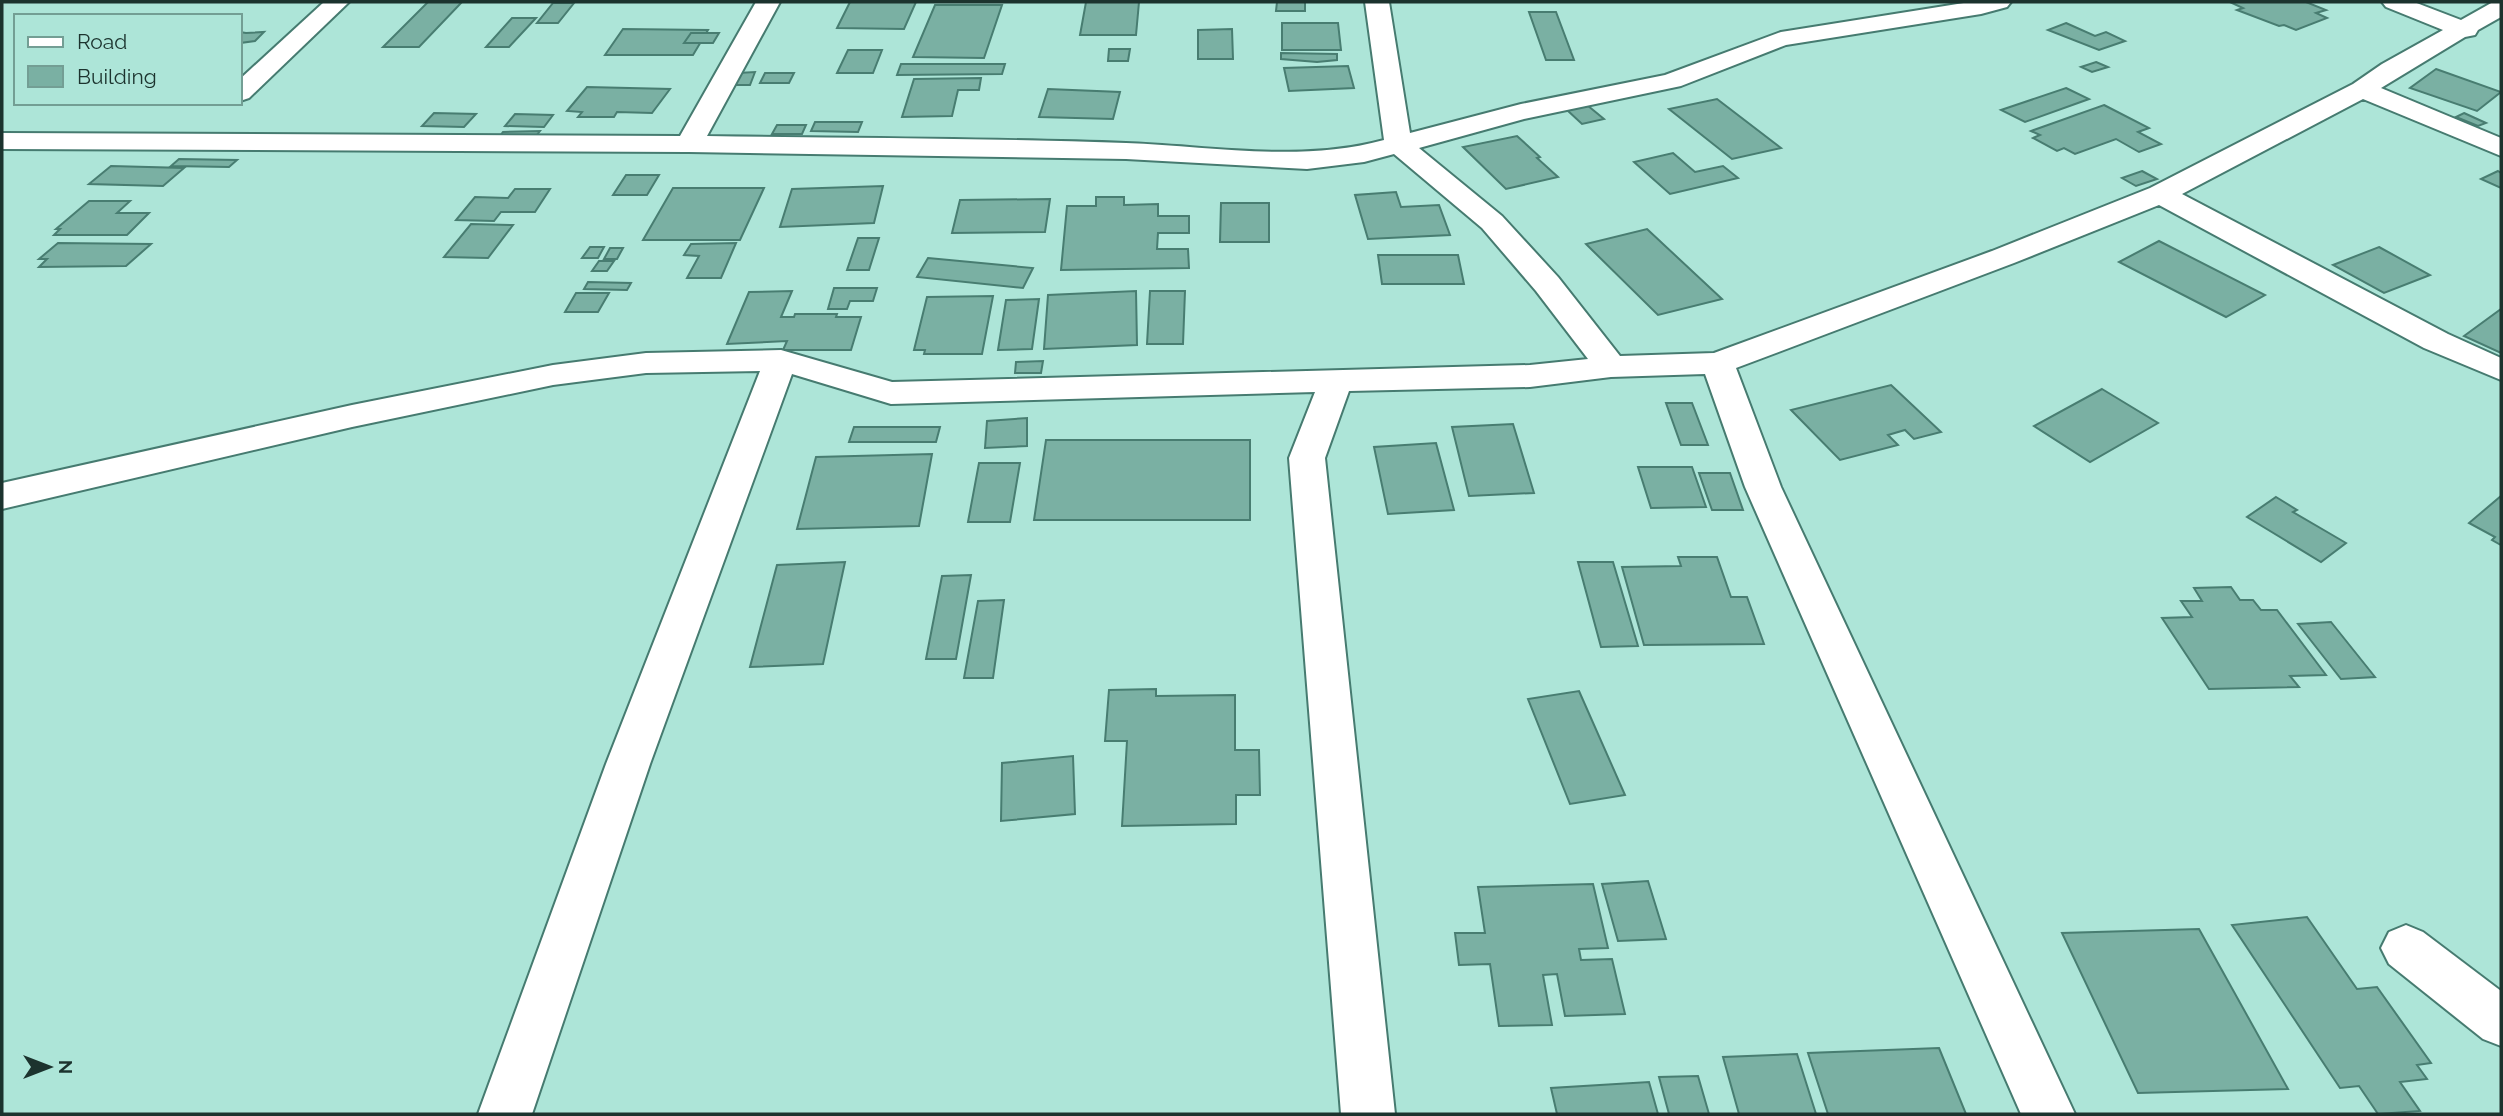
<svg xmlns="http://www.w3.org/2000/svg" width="2503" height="1116" viewBox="0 0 2503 1116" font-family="Raleway,sans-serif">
<rect width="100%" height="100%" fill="#ade5d8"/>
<g fill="#7ab0a3" stroke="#487d71" stroke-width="2">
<polygon points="428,2 462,2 419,47 383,47"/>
<polygon points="850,2 916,2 904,29 837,28"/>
<polygon points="1086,2 1139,2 1136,35 1080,35"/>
<polygon points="1277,2 1305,2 1305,11 1276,11"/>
<polygon points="2236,2 2306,2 2326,10 2316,13 2327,18 2296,30 2284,25 2279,26 2237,10 2243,8 2232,3"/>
<polygon points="553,3 574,3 558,23 537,23"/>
<polygon points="935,5 1002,5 984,58 913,57"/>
<polygon points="1529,12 1556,12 1574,60 1546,60"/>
<polygon points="512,18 536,18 509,47 486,47"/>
<polygon points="1282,23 1338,23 1341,50 1282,50"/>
<polygon points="2066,23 2095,36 2106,32 2125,41 2099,50 2048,30"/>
<polygon points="623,29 708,30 693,55 605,55"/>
<polygon points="1232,29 1233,59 1198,59 1198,30"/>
<polygon points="240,32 246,33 264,32 255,41 240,43"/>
<polygon points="691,33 719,33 713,43 684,43"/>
<polygon points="1109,49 1130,49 1128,61 1108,61"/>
<polygon points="848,50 882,50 873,73 837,73"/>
<polygon points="1281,53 1337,54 1337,60 1317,62 1281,59"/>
<polygon points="2096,62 2108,67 2092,72 2081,67"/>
<polygon points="901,64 1005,64 1002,74 897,75"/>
<polygon points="1348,66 1354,88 1289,91 1284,68"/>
<polygon points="2436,69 2501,92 2477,111 2410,88"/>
<polygon points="755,72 750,85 733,85 738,73"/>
<polygon points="765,73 794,73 789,83 760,83"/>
<polygon points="981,78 979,90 958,90 952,116 902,117 914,79"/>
<polygon points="587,87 670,89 652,113 617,112 614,117 578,117 582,112 567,111"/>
<polygon points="2066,88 2089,99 2025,122 2001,110"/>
<polygon points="1048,89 1120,92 1113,119 1039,117"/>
<polygon points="1717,99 1781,148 1732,159 1669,109"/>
<polygon points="1587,105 1604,119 1582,124 1566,109"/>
<polygon points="2104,105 2149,128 2138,132 2161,144 2139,152 2116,139 2075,154 2064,148 2057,151 2033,138 2040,135 2031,131"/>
<polygon points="434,113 476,114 464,127 422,126"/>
<polygon points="2464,113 2486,123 2478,126 2456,117"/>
<polygon points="515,114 553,115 544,127 505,126"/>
<polygon points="815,122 862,122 858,132 811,131"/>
<polygon points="777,125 806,125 802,134 772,134"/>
<polygon points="540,131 533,140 497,140 503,132"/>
<polygon points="1517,136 1540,157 1537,158 1558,177 1506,189 1463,147"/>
<polygon points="1673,153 1695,172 1723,166 1738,178 1670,194 1634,162"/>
<polygon points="179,159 237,160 229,167 171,166"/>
<polygon points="111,166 184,168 163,186 89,184"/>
<polygon points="2142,171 2157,179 2136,186 2122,178"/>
<polygon points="2498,171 2501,173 2501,188 2481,179"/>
<polygon points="626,175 659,175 647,195 613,195"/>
<polygon points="883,186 874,223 780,227 792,189"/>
<polygon points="673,188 764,188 740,240 643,240"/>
<polygon points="515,189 550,189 535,212 501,212 494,221 456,220 475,197 508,198"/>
<polygon points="1396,192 1401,207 1439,205 1450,235 1368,239 1355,195"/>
<polygon points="1096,197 1124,197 1124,205 1158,204 1158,216 1189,216 1189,233 1158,233 1157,249 1188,249 1189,268 1061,270 1067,206 1096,206"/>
<polygon points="1050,199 1045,232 952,233 960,200"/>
<polygon points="89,201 130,201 117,213 149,213 127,235 54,235 60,229 56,229"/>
<polygon points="1221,203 1269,203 1269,242 1220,242"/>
<polygon points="471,224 513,225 488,258 444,257"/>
<polygon points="1647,229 1722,299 1658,315 1586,244"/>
<polygon points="858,238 879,238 869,270 847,270"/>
<polygon points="2159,241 2265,295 2226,317 2119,262"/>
<polygon points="58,243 151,244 126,266 39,267 47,259 39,259"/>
<polygon points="736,243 721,278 687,278 699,256 684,255 691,244"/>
<polygon points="590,247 604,247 598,258 582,258"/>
<polygon points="2379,247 2430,275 2384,293 2333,265"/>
<polygon points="610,248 623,248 617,259 604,259"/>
<polygon points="1378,255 1458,255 1464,284 1382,284"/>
<polygon points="928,258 1033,268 1023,288 917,277"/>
<polygon points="599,261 614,261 607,271 592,271"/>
<polygon points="588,282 631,283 627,290 584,289"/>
<polygon points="834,288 877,288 873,301 850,301 847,309 828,309"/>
<polygon points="792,291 781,317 794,317 795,314 837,314 836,317 861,317 851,350 783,350 787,341 727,344 749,292"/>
<polygon points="1136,291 1137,345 1044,349 1048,295"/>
<polygon points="1150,291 1185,291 1183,344 1147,344"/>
<polygon points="576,293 609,293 598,312 565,312"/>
<polygon points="993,296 982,354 924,354 925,350 914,350 927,297"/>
<polygon points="1039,299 1032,349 998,350 1006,300"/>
<polygon points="2501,309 2501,353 2464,336"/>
<polygon points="1043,361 1041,373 1015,373 1016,362"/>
<polygon points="1891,385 1941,432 1914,439 1905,430 1888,435 1898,445 1840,460 1791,410"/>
<polygon points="2102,389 2158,423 2090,462 2034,426"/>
<polygon points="1666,403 1692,403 1708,445 1681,445"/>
<polygon points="1027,418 1027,446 985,448 987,421"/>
<polygon points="1513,424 1534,493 1469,496 1452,427"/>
<polygon points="854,427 940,427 936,442 849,442"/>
<polygon points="1046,440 1250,440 1250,520 1034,520"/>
<polygon points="1436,443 1454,510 1388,514 1374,447"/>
<polygon points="932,454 919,526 797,529 816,457"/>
<polygon points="979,463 1020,463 1010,522 968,522"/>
<polygon points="1638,467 1692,467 1706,507 1651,508"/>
<polygon points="1699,473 1730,473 1743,510 1712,510"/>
<polygon points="2501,496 2501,545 2492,540 2495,537 2469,523"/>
<polygon points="2276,497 2297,510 2293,512 2346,543 2321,562 2247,517"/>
<polygon points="1678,557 1717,557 1731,597 1747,597 1764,644 1644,645 1622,567 1681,566"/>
<polygon points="845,562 823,664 750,667 777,565"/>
<polygon points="1578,562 1613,562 1638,646 1601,647"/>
<polygon points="971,575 956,659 926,659 942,576"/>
<polygon points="2231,587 2240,600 2253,600 2261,610 2277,610 2326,675 2290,676 2299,687 2209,689 2162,618 2192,617 2181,601 2202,601 2194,588"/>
<polygon points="1004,600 993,678 964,678 978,601"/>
<polygon points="2331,622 2375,677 2341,679 2298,624"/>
<polygon points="1156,689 1156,696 1235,695 1235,750 1259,750 1260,795 1236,795 1236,824 1122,826 1127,741 1105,741 1109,690"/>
<polygon points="1579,691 1625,795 1570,804 1528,699"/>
<polygon points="1073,756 1075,814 1001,821 1002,763"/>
<polygon points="1648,881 1666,939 1618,941 1602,884"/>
<polygon points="1593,884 1608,948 1579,949 1581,960 1612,959 1625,1014 1565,1016 1557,974 1543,975 1552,1025 1499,1026 1490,964 1459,965 1455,933 1485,933 1478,887"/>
<polygon points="2307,917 2357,989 2377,987 2431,1063 2417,1065 2427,1079 2400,1082 2420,1111 2378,1114 2359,1086 2340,1088 2232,925"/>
<polygon points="2199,929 2288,1089 2138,1093 2062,933"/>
<polygon points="1939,1048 1966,1114 1828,1114 1808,1053"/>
<polygon points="1797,1054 1816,1114 1739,1114 1723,1057"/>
<polygon points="1698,1076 1709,1114 1669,1114 1659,1077"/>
<polygon points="1649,1082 1658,1114 1557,1114 1551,1088"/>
</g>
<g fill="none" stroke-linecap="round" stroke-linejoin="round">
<g stroke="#467b70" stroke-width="4">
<g id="street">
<polygon points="324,2 349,2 249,98 240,101 240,79"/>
<path d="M 756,2 L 780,2 L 707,136 C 846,138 986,138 1126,143 C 1211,146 1300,163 1384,140 L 1365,2 L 1389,2 L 1410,133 L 1521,104 L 1665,75 L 1781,32 L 1970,2 L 2011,2 L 2007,7 L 1981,14 L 1786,45 L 1681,86 L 1524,119 L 1419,148 L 1502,216 L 1558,277 L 1620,356 L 1714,353 L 1992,251 L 2150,188 L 2353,84 L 2382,64 L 2443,30 L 2386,7 L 2382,2 L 2414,2 L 2461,20 L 2493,2 L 2501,2 L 2501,17 L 2478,30 L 2475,35 L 2465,37 L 2381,88 L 2501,138 L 2501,156 L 2363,99 L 2182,194 L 2448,334 L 2501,358 L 2501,380 L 2424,348 L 2159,205 L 2014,263 L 1736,368 L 1781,487 L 2075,1114 L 2021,1114 L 1745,487 L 1705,374 L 1611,377 L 1530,387 L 1349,391 L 1325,458 L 1395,1114 L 1341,1114 L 1289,458 L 1315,392 L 891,404 L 792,374 L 650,764 L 532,1114 L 478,1114 L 606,764 L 760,371 L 646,373 L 553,385 L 352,427 L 2,509 L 2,483 L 352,405 L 553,365 L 646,353 L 781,350 L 892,382 L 1530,365 L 1588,359 L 1536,291 L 1482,228 L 1394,154 L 1364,162 L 1307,169 L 1126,159 L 689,152 L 2,149 L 2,133 L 680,136 Z"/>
<polygon points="2406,925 2423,932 2501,991 2501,1046 2483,1039 2389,964 2381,948 2389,932"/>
</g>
</g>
<use href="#street" fill="#fff" fill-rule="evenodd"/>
</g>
<rect width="2503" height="1116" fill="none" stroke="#1c332e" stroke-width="7"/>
<rect x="14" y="14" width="228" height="91" fill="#ade5d8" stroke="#739e94" stroke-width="2"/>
<rect x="28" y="37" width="35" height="10" fill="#ffffff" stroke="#739e94" stroke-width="2"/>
<text x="77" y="49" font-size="21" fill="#1c332e">Road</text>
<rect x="28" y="66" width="35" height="21" fill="#7ab0a3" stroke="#739e94" stroke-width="2"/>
<text x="77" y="84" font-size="21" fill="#1c332e">Building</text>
<g transform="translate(49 1067) rotate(90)" stroke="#ade5d8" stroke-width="5" paint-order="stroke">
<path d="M0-5L12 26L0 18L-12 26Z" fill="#1c332e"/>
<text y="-10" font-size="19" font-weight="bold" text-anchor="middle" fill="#1c332e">N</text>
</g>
</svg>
